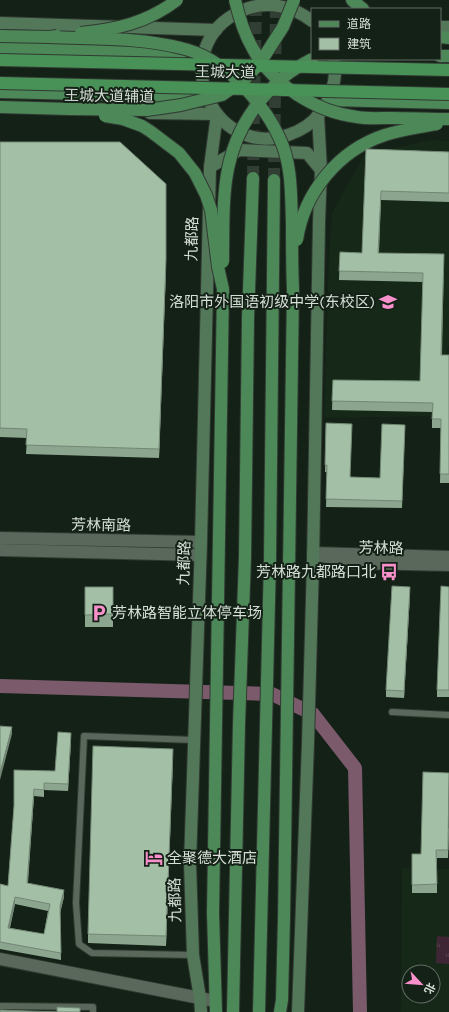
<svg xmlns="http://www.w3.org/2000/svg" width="449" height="1012" viewBox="0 0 449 1012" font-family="Karla,'Noto Sans SC',sans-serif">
<defs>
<pattern id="grass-tufts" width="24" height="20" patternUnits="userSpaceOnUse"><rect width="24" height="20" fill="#3f2634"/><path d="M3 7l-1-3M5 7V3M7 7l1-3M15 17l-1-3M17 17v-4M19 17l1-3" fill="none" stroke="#5a4551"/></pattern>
</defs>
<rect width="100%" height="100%" fill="#142116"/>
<g fill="#162919" fill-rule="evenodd">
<polygon points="431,140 449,141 449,346 447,347 445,416 324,418 329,258 332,213 364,155"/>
<path d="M 402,868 L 449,869 L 449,1012 L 401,1012 ZM 409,972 L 433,972 L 433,996 L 409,996 Z"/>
</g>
<polygon fill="url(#grass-tufts)" points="437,936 449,937 449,964 436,963"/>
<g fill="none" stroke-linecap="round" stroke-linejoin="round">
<polyline stroke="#7b5a6c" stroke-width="14" points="0,686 272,694 313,714 355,768 360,1012"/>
<g stroke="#313e33" stroke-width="12" stroke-dasharray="12 6" stroke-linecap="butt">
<polyline points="253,178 256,0"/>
<polyline points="274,180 276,0"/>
</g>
<g stroke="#313a32" stroke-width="8">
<g id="service">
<polyline points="392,712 449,715"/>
<polyline points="193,955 92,953 79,944 76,903 84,736 194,740"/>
<polyline points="0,1006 93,1007 93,1012"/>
</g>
</g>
<g stroke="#313a32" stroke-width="14">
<polyline id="minor" points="0,959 215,1001"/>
</g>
<g stroke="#313a32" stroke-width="14">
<g id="tertiary">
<polyline points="0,538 201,542"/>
<polyline points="0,550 200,555"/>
<polyline points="313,553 449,557"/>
<polyline points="313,562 449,565"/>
</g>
</g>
<g stroke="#313a32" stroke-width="14">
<g id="secondary">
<path d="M 312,21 C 291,5 265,0 241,11 C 165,46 210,160 288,135 C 300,131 312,124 320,113 C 331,97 338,79 334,59"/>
<polyline points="0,23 216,30"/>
<polyline points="440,27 449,27"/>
<polyline points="150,113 217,114"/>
<polyline points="210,167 239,150 307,153 321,170"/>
<polyline points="201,1012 200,998 193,955 190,863 201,542 210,167 217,114"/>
<polyline points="298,1012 308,743 313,562 319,223 321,170 318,115"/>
</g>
</g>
<g stroke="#313a32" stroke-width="14">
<g id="primary">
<polyline points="352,0 363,9"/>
<polyline points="440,37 449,38"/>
<polyline points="0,48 183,52"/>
<polyline points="440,56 449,56"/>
<polyline points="0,92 205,97"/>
<polyline points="329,100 449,103"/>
<polyline points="0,107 69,109"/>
<polyline points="216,1012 213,913 223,289"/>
<polyline points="233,1012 239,724 245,557 248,319 253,178"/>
<polyline points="259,1012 270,560 274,180"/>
<polyline points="280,1012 282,1000 284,918 293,289"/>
</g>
</g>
<use href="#service" stroke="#59685a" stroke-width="6"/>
<use href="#minor" stroke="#59685a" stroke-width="12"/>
<use href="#tertiary" stroke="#59685a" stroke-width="12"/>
<use href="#secondary" stroke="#537859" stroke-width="12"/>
<use href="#primary" stroke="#4c8858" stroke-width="12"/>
<g stroke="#313a32" stroke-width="14" stroke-linecap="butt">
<g id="primary-bridge">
<path d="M 235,0 C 239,17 244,34 253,49 C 273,85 316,112 357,117 C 368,119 380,118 391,118 C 410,118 430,119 449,119"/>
<path d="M 81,33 C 117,29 147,23 177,0"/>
<polyline points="0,36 49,37 57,36"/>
<path d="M 49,37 C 92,39 138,37 181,48 C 204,53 224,67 240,83 C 255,98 270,117 279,137 C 292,163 291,194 292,223 C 292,245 292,267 293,289"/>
<polyline points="69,109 147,110 181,105 222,95 245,79 260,63 283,27 294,0"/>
<polyline points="105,116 123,119 142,126 150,131 179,153 195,173 206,195 211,210 218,267 223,289"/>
<path d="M 297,240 C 304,192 339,150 385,135 C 402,130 420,127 437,124"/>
<path d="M 223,262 C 224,201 219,151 260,101 C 278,80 288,72 312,59"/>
</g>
</g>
<g stroke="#313a32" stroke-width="14" stroke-linecap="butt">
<g id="trunk-bridge">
<polyline points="0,60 449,70"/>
<polyline points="0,83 449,94"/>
</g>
</g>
<use href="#primary-bridge" stroke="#4c8858" stroke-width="12"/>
<use href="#trunk-bridge" stroke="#489257" stroke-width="12"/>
</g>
<g fill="#8ca58f" fill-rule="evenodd">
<polygon points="0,142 166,268 159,458 26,454 27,438 0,437"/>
<polygon points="366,149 449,152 449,202 381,200 379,253 444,254 442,355 449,355 449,483 440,483 441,428 432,428 432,412 332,410 333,380 420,381 423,282 339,280 340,252 362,253"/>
<polygon points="326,423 351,477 380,478 405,425 402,508 326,507 327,472 325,472"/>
<rect x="85" y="587" width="28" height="40"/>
<polygon points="449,587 449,697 437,697 437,690"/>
<polygon points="410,594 404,698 386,697 386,690"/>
<path d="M 71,740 L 68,791 L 44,790 L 44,797 L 34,796 L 28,883 L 64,897 L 60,913 L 61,960 L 0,949 L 0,884 L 8,886 L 14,806 L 55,771 ZM 15,904 L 48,911 L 44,934 L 10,928 Z"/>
<polygon points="173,758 166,946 88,943 88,934"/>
<polygon points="449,828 448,858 437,858 437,893 412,893 412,854 421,854"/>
</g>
<g fill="#728674">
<polygon points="166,184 166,268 159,458 159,449"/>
<polygon points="410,587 410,594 404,698 404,691"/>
<polygon points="12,727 12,734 0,780 0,773"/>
<polygon points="71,733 71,740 68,791 68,784"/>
<polygon points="173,749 173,758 166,946 166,936"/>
<polygon points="34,789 34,796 27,890 27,883"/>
<polygon points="64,890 64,897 60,913 60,906"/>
<polygon points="15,897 15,904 8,935 8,928"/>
</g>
<g fill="#a3c0a6" stroke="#728674" fill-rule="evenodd">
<polygon points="0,142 120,142 166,184 166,259 159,449 26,445 27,429 0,428"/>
<polygon points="366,149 449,152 449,193 381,191 378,253 444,254 441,355 449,355 449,474 440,474 441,419 432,419 433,403 332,401 333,380 420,381 423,273 339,271 340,252 362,253"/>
<polygon points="326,423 352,424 350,477 380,478 382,424 405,425 402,501 326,499 327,465 325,465"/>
<polygon points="392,586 410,587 404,691 386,690"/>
<polygon points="441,586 449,587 449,690 437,690"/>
<polygon points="85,587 113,587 113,614 85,615"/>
<polygon points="0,726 12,727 0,773"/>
<path d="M 58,732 L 71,733 L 68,784 L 44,783 L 44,790 L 34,789 L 27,883 L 64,890 L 60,906 L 61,953 L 0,942 L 0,884 L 8,886 L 14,806 L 14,770 L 55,771 ZM 15,897 L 50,904 L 44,934 L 8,928 Z"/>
<polygon points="93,746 173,749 166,936 88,934"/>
<polygon points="423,772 449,773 448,850 436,850 437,884 412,885 412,854 421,854"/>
<polygon points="57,1007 80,1008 80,1012 0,1012 0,1010 57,1012"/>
</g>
<defs>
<g id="school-bare" transform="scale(1.38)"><path d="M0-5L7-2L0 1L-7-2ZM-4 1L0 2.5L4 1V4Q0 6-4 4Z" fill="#f890cc" stroke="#142116" stroke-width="2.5" paint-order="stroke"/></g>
<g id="bus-bare" transform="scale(1.38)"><path d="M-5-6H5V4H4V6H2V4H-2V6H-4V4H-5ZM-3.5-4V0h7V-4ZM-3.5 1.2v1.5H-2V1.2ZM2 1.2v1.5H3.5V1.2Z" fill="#f890cc" stroke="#142116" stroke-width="2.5" paint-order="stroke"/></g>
<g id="parking-bare" transform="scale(1.38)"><path d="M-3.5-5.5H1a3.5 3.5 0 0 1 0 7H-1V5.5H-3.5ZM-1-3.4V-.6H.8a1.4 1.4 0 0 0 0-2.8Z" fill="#f890cc" stroke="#142116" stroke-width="2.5" paint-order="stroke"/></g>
<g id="hotel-bare" transform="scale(1.38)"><path d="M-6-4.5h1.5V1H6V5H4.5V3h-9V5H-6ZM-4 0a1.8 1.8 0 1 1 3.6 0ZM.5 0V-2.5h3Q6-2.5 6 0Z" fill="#f890cc" stroke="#142116" stroke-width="2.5" paint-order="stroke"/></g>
</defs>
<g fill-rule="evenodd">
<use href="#school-bare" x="388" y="302"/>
<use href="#bus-bare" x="389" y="572"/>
<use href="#parking-bare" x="99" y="613"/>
<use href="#hotel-bare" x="154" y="858"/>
</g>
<g text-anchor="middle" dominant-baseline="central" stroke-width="4" stroke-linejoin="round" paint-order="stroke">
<g font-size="15" fill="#d6dfd7" stroke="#142116">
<text transform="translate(225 72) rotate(1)">王城大道</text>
<text transform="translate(109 96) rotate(1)">王城大道辅道</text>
<text transform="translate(192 239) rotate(-89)">九都路</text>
<text transform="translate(101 525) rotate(1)">芳林南路</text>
<text transform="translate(381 548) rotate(1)">芳林路</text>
<text transform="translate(184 563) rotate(-88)">九都路</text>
<text transform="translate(175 900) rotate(-91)">九都路</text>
</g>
<g font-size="15" fill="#d6dfd7" stroke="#142116" text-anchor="end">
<text x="375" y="302">洛阳市外国语初级中学(东校区)</text>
<text x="376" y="572">芳林路九都路口北</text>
<text x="112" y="613" text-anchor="start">芳林路智能立体停车场</text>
<text x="167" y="858" text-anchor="start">全聚德大酒店</text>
</g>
</g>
<rect x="311" y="8" width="130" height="52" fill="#142116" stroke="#626d63"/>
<rect x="319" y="21" width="20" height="6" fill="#4c8858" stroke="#626d63"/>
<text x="347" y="28" font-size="12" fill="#d6dfd7">道路</text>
<rect x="319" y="38" width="20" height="12" fill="#a3c0a6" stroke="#626d63"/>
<text x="347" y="48" font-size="12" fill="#d6dfd7">建筑</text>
<g transform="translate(421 984) rotate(116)"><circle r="19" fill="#142116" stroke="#626d63"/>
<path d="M0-3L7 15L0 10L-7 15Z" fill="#f890cc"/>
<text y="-6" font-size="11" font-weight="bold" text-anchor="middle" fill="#d6dfd7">北</text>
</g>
</svg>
